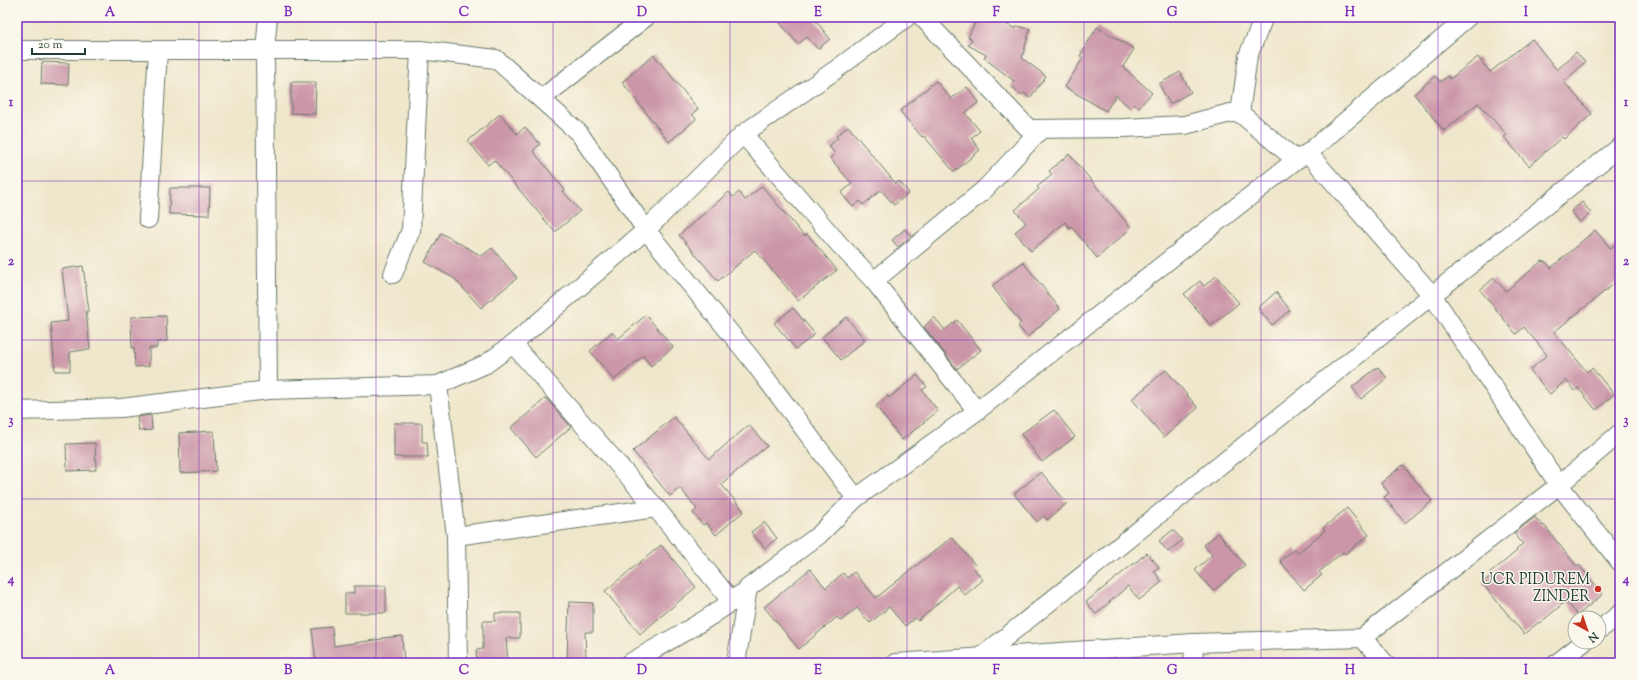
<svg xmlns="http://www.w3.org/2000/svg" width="1637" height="680" viewBox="0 0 1637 680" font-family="'Sorts Mill Goudy',serif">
<rect width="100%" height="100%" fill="#fbf7ec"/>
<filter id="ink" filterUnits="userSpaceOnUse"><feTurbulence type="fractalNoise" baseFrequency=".025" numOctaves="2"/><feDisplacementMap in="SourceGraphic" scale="8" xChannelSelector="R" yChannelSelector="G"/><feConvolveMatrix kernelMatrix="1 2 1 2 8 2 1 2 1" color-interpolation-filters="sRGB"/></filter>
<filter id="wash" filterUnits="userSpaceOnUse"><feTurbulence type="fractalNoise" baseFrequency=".012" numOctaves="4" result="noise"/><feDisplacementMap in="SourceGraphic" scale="16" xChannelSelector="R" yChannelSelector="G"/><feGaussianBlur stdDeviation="0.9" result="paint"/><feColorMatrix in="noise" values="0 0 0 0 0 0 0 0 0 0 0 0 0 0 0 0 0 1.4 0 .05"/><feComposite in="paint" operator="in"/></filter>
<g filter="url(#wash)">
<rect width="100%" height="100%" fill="#efe7cb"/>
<g id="blocks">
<g fill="#cb96a8">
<polygon points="775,17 813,17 830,39 818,49 807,37 798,44"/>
<polygon points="978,17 992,17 1016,29 1017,26 1030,29 1022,58 1046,76 1030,98 1024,93 1022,95 1011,86 1014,81 984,58 986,55 968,45 972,39 968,37"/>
<polygon points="1097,27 1134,49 1123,67 1152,93 1138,108 1134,104 1130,108 1116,95 1106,111 1065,87 1083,58 1080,56"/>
<polygon points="1532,39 1557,70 1576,52 1585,62 1564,82 1592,114 1564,139 1562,137 1529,166 1504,137 1507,135 1478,103 1444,131 1414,94 1435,76 1440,82 1448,76 1450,79 1478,57 1490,72"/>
<polygon points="654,55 698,109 692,114 696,119 669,142 622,82"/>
<polygon points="42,62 69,63 68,85 41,84"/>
<polygon points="1180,72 1191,92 1170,104 1159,84"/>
<polygon points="936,81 951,99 967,87 979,102 965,113 980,131 971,138 980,150 954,172 924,136 922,137 900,111"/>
<polygon points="291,82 316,82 315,114 291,113"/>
<polygon points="500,114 517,134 525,127 540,144 533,151 565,190 563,191 580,211 555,232 494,160 488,165 468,141"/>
<polygon points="848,126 896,184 899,181 909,193 894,205 881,190 863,205 860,201 853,207 841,193 852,184 830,158 835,154 829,146 838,138 836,136"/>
<polygon points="1069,154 1131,228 1097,258 1071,226 1069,228 1065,222 1031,251 1015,232 1026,223 1015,210 1039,189 1037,187 1052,175 1049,171"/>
<polygon points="762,186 804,236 807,234 837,270 798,301 755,250 718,281 679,235 729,192 733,197 739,192 745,200"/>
<polygon points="170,188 210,188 209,215 169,214"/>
<polygon points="1582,202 1591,213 1580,222 1571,211"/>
<polygon points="905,229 911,236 898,247 892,240"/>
<polygon points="1595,230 1611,249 1620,241 1620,279 1554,332 1587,372 1592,368 1614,394 1596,410 1578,388 1575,391 1566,380 1550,394 1530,370 1547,355 1524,327 1516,334 1480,290 1494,278 1506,291 1542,261 1544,262 1545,261 1551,268"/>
<polygon points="441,233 482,256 492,248 517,278 481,308 455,279 425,262"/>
<polygon points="1023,262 1060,309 1027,337 1018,326 1021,323 992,286"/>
<polygon points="83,266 89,311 86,311 90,349 70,352 70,371 55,371 51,323 68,321 62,269"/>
<polygon points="1216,276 1239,303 1211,326 1184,294 1200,281 1204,286"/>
<polygon points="1276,292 1290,310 1272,325 1258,308"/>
<polygon points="793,308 815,334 796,349 774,323"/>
<polygon points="646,315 673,347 651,366 643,356 614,380 590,351 612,332 618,339"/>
<polygon points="166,316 167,341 157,342 157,348 149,348 149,366 135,367 134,348 132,348 131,317"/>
<polygon points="846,317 865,340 841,360 822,337"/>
<polygon points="934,317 945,330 957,320 981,350 957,369 924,327"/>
<polygon points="1378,367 1387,378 1361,399 1352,387"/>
<polygon points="1166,370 1198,408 1164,437 1132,399"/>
<polygon points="917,375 927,387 922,390 938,411 902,440 876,406 888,396 889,398"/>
<polygon points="546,398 571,427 536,457 511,428"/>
<polygon points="1054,410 1075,437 1042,462 1021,434"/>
<polygon points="151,415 152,430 139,431 137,417"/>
<polygon points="674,417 709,459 749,425 767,446 721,484 744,511 716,535 706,523 703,525 693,513 697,509 680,488 670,496 633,451"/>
<polygon points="394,423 422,423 422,442 427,442 428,457 394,457"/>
<polygon points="214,431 216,471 180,473 179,433"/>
<polygon points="95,443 96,470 67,471 66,444"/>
<polygon points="1403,465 1432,501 1405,523 1384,497 1389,493 1381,483"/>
<polygon points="1041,472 1067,503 1047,520 1044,516 1037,522 1014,494"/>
<polygon points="1347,508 1369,535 1345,554 1343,552 1319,572 1322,575 1304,590 1280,561 1295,549 1298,553 1325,530 1323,528"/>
<polygon points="1535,517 1543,526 1544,525 1577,567 1579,565 1603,594 1578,615 1566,601 1540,623 1539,622 1524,634 1482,583 1491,576 1489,574 1517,551 1516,550 1523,544 1514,533"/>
<polygon points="764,522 777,538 765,548 751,532"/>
<polygon points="1173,530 1182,540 1168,552 1159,541"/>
<polygon points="1218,533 1245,565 1213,591 1195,570 1212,555 1204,545"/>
<polygon points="952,537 975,565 973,567 983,580 965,595 957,586 918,621 915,618 905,626 889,607 870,623 857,608 841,621 837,617 799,649 764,607 810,569 826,588 843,573 847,578 854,572 876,598"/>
<polygon points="661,545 696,587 640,634 605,591"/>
<polygon points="1147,553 1159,567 1154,571 1162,582 1139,600 1128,586 1096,614 1086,602"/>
<polygon points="354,586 386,586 386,613 345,613 345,593 354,593"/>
<polygon points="569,602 593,603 593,632 585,632 586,659 567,659"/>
<polygon points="495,613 520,613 520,638 506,638 508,663 477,663 476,650 483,649 483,621 495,621"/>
<polygon points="332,627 334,646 382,639 382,638 402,636 404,663 316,663 312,629"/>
</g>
</g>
</g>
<g filter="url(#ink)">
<use href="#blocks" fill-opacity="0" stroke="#687869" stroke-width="1"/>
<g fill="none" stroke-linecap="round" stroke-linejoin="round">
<g stroke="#687869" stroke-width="20">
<g id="street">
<polyline points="922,17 1029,129 1124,128 1185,125 1230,113 1240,113 1296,160"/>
<polyline points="17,50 420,50 496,59 579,133 646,230 749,356 856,498"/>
<polyline points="541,99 646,17"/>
<polyline points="1240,113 1248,56 1264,17"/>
<polyline points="743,134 839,244 874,281 977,411"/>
<polyline points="1308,153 1432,295 1559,485 1620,562"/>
<polyline points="148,219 158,50"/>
<polyline points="393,274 411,230 420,50"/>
<polyline points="874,281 985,189 1041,129"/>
<polyline points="513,344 656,508 732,602"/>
<polyline points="438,385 456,536 458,663"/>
<polyline points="268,390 265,51 268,17"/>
<polyline points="17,411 121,408 268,390 438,385 486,364 513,344 646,230 743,134 834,71 907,17"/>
<polyline points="456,536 656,508"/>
<polyline points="1599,630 1620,614"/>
<polyline points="1362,638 1385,663"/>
<polyline points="1193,643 1194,663"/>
<path d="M 630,663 C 667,641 708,621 741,594"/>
<polyline points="736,663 748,588 819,535 856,498 977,411 1296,160 1308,153 1468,17"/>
<polyline points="895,663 1193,643 1362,638 1559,485 1620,433"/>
<polyline points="982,663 981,657 1432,295 1620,147"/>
<polyline points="1557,663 1584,642"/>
</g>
</g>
<use href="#street" stroke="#fff" stroke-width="18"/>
</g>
</g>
<path fill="none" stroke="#7b2cbf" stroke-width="1" stroke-opacity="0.55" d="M 199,17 L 199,663M 376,17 L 376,663M 553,17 L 553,663M 730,17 L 730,663M 907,17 L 907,663M 1084,17 L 1084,663M 1261,17 L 1261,663M 1438,17 L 1438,663M 17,181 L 1620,181M 17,340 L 1620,340M 17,499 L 1620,499"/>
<circle fill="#c8321e" stroke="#fbf7ec" stroke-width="1.5" cx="1598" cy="589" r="4"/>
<g text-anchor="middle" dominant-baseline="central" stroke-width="3" stroke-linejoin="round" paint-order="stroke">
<g font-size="15" fill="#1f3d34" stroke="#fbf7ec" text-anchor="end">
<text x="1590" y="580">UCR PIDUREM<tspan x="1590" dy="17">ZINDER</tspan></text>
</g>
</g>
<rect width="1637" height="680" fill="none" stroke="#fbf7ec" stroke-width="44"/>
<g transform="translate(1587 630) rotate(140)"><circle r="19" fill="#fbf7ec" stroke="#a3ada2"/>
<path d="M0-3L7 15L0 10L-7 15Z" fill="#c8321e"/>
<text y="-6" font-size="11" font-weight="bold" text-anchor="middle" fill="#1f3d34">N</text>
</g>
<path d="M32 48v6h53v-6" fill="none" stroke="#1f3d34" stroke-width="2"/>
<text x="38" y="48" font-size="12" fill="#1f3d34" stroke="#fbf7ec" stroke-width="3" paint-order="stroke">20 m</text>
<rect x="22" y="22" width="1593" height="636" fill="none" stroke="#7b2cbf" stroke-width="1.5"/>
<g font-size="13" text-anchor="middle" font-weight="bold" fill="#7b2cbf">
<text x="110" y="16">A</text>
<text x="288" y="16">B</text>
<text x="464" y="16">C</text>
<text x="642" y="16">D</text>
<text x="818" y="16">E</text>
<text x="996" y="16">F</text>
<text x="1172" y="16">G</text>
<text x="1350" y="16">H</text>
<text x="1526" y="16">I</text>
<text x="11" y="106">1</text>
<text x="1626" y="106">1</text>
<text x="11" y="265">2</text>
<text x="1626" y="265">2</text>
<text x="11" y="424">3</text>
<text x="1626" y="424">3</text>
<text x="11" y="583">4</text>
<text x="1626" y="583">4</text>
<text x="110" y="674">A</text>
<text x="288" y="674">B</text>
<text x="464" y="674">C</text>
<text x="642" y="674">D</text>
<text x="818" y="674">E</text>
<text x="996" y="674">F</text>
<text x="1172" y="674">G</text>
<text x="1350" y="674">H</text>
<text x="1526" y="674">I</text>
</g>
</svg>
